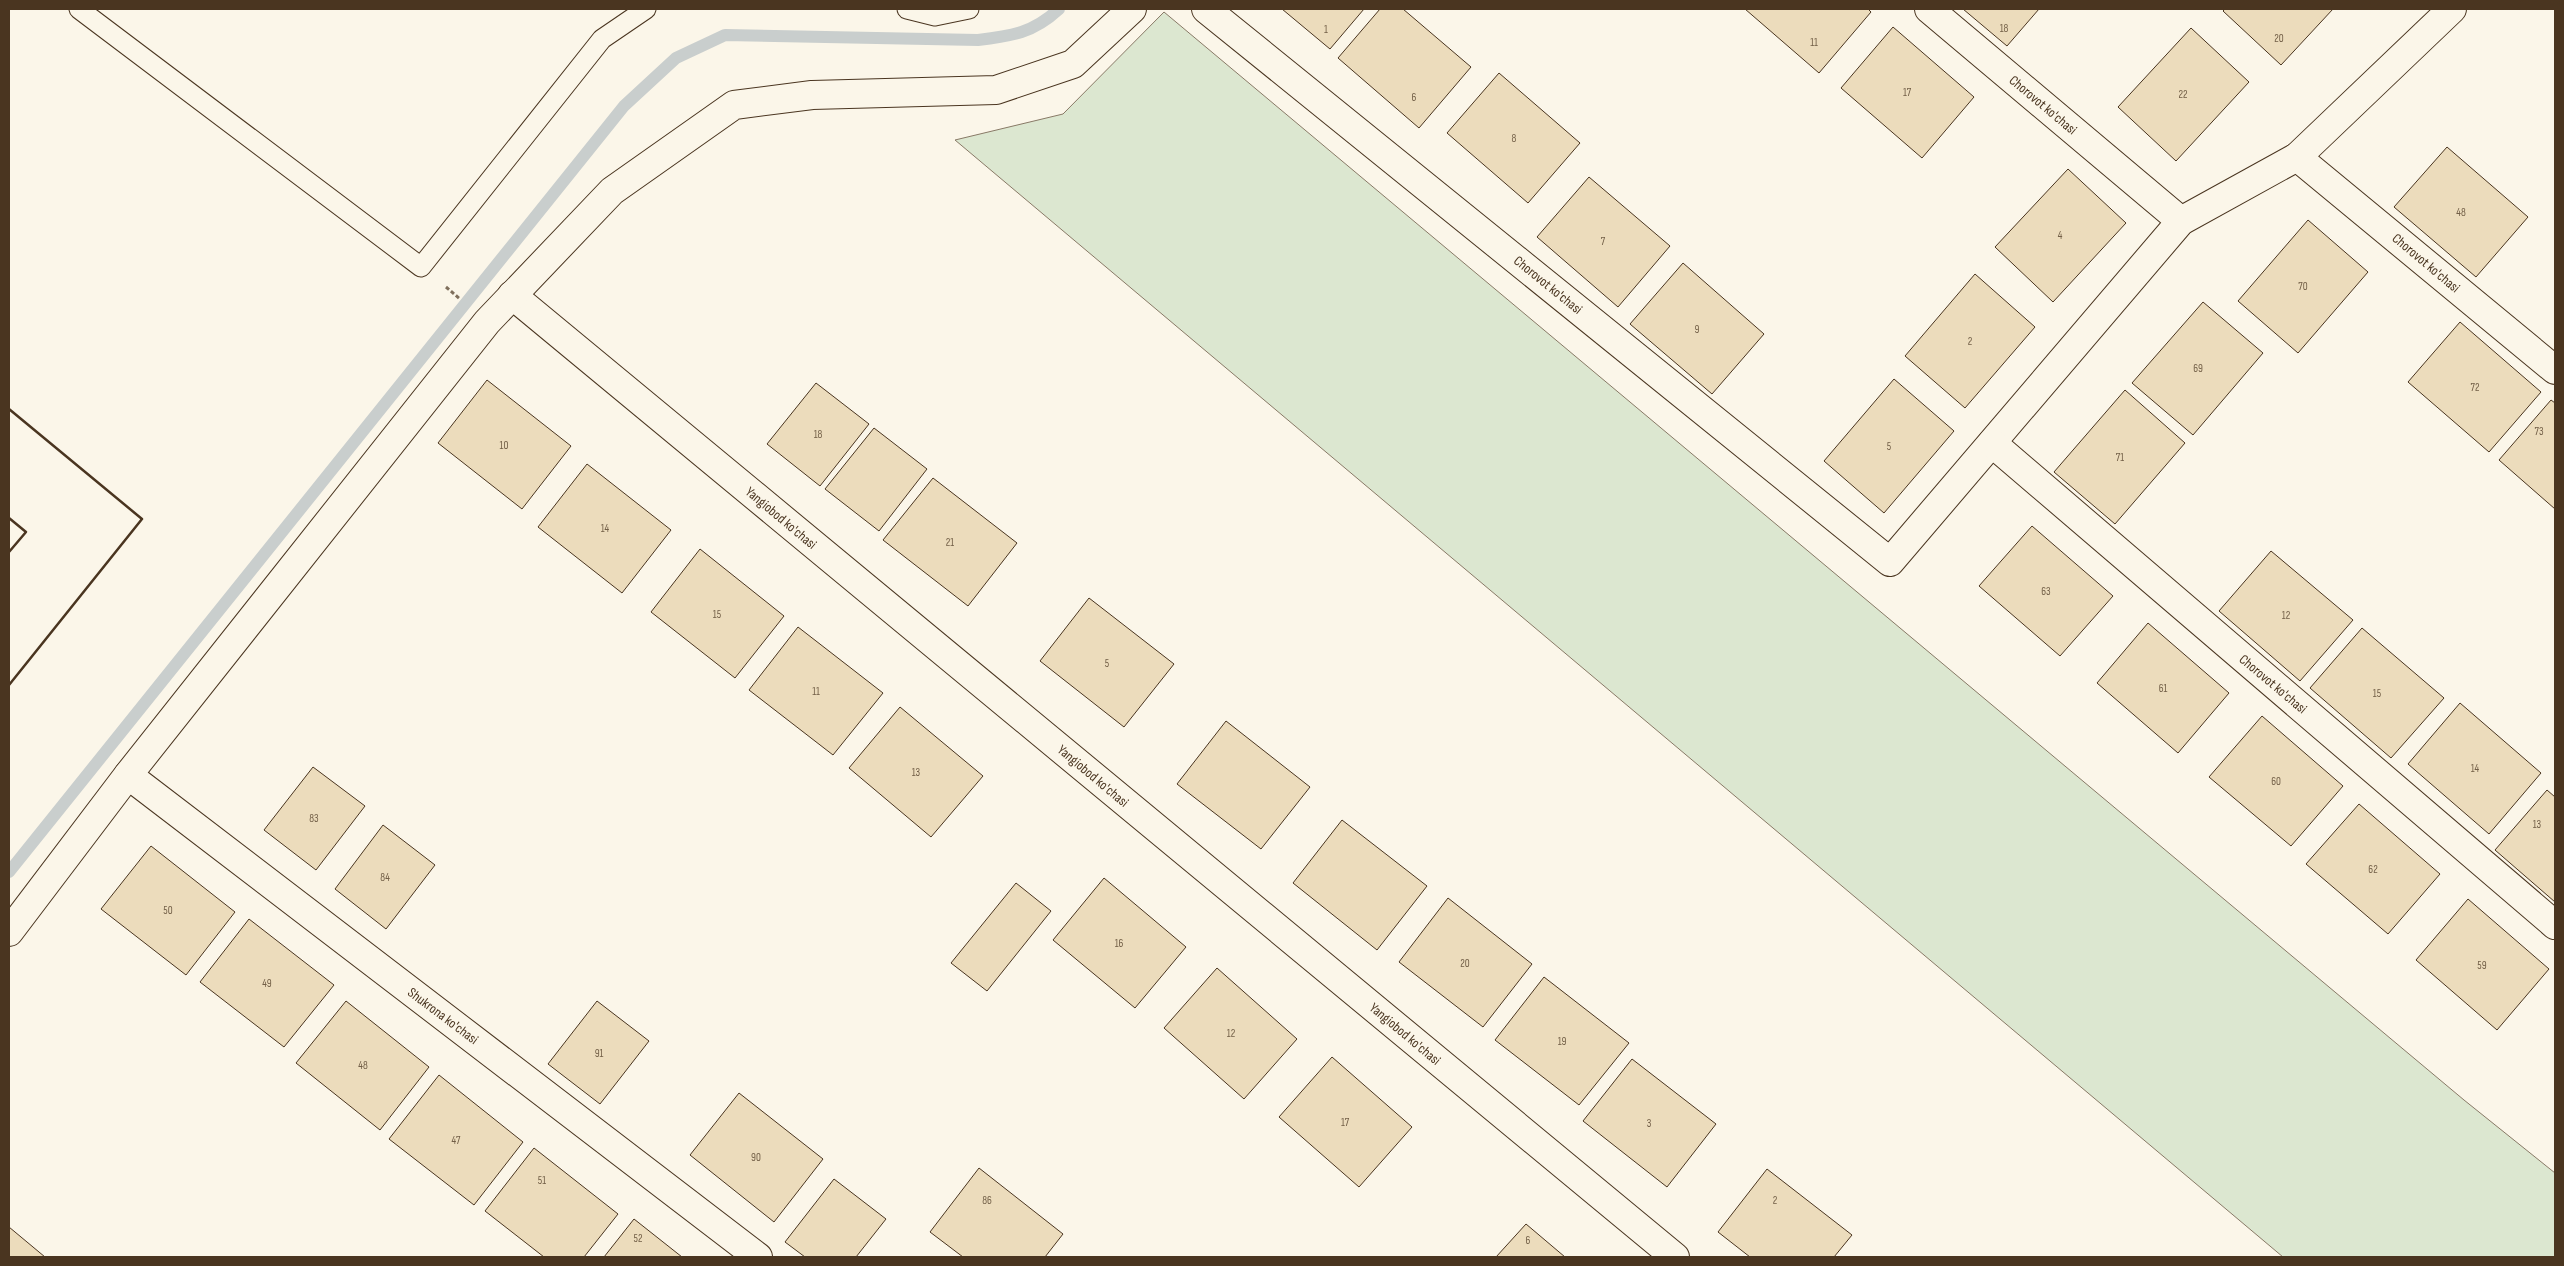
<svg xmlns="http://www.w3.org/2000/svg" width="2564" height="1266" viewBox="0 0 2564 1266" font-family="'Sofia Sans Condensed',sans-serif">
<rect width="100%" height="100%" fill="#fbf6e9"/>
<polygon fill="#dce7d0" stroke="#887966" points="1164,12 2464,1100 2555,1173 2555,1257 2283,1257 955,140 1063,114"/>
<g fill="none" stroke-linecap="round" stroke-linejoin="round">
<path stroke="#c9cecd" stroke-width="12" d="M 9,872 L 624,106 L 676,58 L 725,35 L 978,40 C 1012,36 1033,33 1059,9"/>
</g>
<g fill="#ecdcbc" stroke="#4a3520">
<polygon points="1282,9 1364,9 1330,49"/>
<polygon points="1380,9 1403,9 1471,67 1419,128 1338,58"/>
<polygon points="1745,9 1868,9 1871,12 1819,73"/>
<polygon points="1963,9 2039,9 2007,46"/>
<polygon points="2225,9 2333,9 2281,65 2223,11"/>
<polygon points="1893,27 1974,97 1922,158 1841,88"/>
<polygon points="2191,28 2249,82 2176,161 2118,107"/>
<polygon points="1499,73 1580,143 1528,203 1447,133"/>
<polygon points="2447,147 2528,217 2476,277 2394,207"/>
<polygon points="2068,169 2126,223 2053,302 1995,247"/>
<polygon points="1589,177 1670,246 1618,307 1537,237"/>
<polygon points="2308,220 2368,272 2298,353 2238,301"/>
<polygon points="1683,263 1764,334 1712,394 1630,324"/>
<polygon points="1975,274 2035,327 1965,408 1905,356"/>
<polygon points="2203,302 2263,353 2193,435 2132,383"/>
<polygon points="2460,322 2541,392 2489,452 2408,382"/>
<polygon points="1894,379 1954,431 1884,513 1824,461"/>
<polygon points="487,380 571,446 522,509 438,443"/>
<polygon points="816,383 869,424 820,486 767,444"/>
<polygon points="2125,390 2185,443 2115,524 2054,472"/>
<polygon points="2551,400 2555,403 2555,509 2499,460"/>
<polygon points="874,428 927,469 879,531 825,489"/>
<polygon points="587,464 671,530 622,593 538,527"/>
<polygon points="933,478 1017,543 968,606 883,540"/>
<polygon points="2032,526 2113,596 2060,656 1979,586"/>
<polygon points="700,549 784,616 735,678 651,612"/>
<polygon points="2271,551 2353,620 2300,681 2219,611"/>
<polygon points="1089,598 1174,664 1124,727 1040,661"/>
<polygon points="2148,623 2229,693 2178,753 2097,683"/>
<polygon points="798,627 883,693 833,755 749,690"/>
<polygon points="2362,628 2444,698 2391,758 2310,688"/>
<polygon points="2460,703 2541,773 2489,834 2408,764"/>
<polygon points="900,707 983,776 931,837 849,768"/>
<polygon points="2262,716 2343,786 2291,846 2209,777"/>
<polygon points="1226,721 1310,787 1261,849 1177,784"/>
<polygon points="313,767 365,806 316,870 264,830"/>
<polygon points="2547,790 2555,797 2555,902 2495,850"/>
<polygon points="2359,804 2440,874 2388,934 2306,864"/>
<polygon points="1342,820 1427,886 1377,950 1293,883"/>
<polygon points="383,825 435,865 386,929 335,889"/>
<polygon points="151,846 235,912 186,975 101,909"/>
<polygon points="1104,878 1186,947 1135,1008 1053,940"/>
<polygon points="1016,883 1051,911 987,991 951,963"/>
<polygon points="1448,898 1532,964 1483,1027 1399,962"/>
<polygon points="2468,899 2549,969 2497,1030 2416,960"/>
<polygon points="249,919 334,985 284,1047 200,982"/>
<polygon points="1217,968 1297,1039 1244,1099 1164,1028"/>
<polygon points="1544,977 1629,1043 1579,1105 1495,1040"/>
<polygon points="346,1001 429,1067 380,1130 296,1063"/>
<polygon points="597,1001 649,1041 600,1104 548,1064"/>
<polygon points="1332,1057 1412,1127 1359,1187 1279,1117"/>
<polygon points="1632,1059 1716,1124 1667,1187 1583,1121"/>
<polygon points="439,1075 523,1142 474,1205 389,1139"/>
<polygon points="739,1093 823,1159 774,1222 690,1155"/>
<polygon points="534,1148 618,1214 584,1257 544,1257 485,1211"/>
<polygon points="979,1168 1063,1234 1045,1257 963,1257 930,1232"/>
<polygon points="1767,1169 1852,1235 1834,1257 1750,1257 1718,1232"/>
<polygon points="834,1179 886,1219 856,1257 805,1257 785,1242"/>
<polygon points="634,1219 682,1257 604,1257"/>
<polygon points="1526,1224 1565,1257 1496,1257"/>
<polygon points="9,1227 45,1257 9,1257"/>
</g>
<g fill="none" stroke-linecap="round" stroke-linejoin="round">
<g stroke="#4a3520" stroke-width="21">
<g id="lane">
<polyline points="79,9 421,267 602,39 646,9"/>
<polyline points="907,9 935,16 969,9"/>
</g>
</g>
<g stroke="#4a3520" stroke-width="30">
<g id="street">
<polyline points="1206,9 1890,562 2181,221 2297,157 2452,9"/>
<polyline points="1929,9 2181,221"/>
<polyline points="2297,157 2555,370"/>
<polyline points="512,295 1675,1257"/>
<polyline points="1992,443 2555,925"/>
<polyline points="128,775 758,1257"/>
<polyline points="9,932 128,775 487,322 612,191 734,105 812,95 996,90 1073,64 1132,9"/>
</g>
</g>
<polyline stroke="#7f6f5c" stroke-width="3" stroke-dasharray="4 2.5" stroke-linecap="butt" points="446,287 460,299"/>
<use href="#lane" stroke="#fbf6e9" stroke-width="19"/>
<use href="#street" stroke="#fbf6e9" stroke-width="28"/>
<g stroke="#4a3520" stroke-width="2.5">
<polyline points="9,409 142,519 9,685"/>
<polyline points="9,518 26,532 9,552"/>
</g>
</g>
<g text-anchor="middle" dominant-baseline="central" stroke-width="4" stroke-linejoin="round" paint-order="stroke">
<g font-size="11" fill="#725f47">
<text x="2004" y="28">18</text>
<text x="1326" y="29">1</text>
<text x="2279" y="38">20</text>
<text x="1814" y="42">11</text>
<text x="1907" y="92">17</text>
<text x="2183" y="94">22</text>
<text x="1414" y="97">6</text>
<text x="1514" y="138">8</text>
<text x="2461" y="212">48</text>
<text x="2060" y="235">4</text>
<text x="1603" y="241">7</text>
<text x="2303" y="286">70</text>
<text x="1697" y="329">9</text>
<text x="1970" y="341">2</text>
<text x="2198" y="368">69</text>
<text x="2475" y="387">72</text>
<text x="2539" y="431">73</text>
<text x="818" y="434">18</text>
<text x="504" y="445">10</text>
<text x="1889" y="446">5</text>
<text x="2120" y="457">71</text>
<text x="605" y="528">14</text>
<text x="950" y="542">21</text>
<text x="2046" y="591">63</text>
<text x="717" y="614">15</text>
<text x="2286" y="615">12</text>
<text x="1107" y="663">5</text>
<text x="2163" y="688">61</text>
<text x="816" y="691">11</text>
<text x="2377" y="693">15</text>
<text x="2475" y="768">14</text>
<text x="916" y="772">13</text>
<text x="2276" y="781">60</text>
<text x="314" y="818">83</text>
<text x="2537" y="824">13</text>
<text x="2373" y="869">62</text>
<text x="385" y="877">84</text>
<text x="168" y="910">50</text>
<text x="1119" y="943">16</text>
<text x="1465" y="963">20</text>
<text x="2482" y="965">59</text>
<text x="267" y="983">49</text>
<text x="1231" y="1033">12</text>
<text x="1562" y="1041">19</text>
<text x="599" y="1053">91</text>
<text x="363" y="1065">48</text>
<text x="1345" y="1122">17</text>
<text x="1649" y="1123">3</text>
<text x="456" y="1140">47</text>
<text x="756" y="1157">90</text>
<text x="542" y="1180">51</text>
<text x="987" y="1200">86</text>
<text x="1775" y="1200">2</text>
<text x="638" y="1238">52</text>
<text x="1528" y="1240">6</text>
</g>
<g font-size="14" fill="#4a3520" stroke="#fbf6e9">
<text transform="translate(2043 105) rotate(40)">Chorovot ko'chasi</text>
<text transform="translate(2426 263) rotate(40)">Chorovot ko'chasi</text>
<text transform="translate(1548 285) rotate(39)">Chorovot ko'chasi</text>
<text transform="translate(781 518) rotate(40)">Yangiobod ko'chasi</text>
<text transform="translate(2273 684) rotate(40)">Chorovot ko'chasi</text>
<text transform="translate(1093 776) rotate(40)">Yangiobod ko'chasi</text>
<text transform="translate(443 1016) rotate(37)">Shukrona ko'chasi</text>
<text transform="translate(1405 1034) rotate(40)">Yangiobod ko'chasi</text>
</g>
</g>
<rect width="2564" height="1266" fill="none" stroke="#4a3520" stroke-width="20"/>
</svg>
